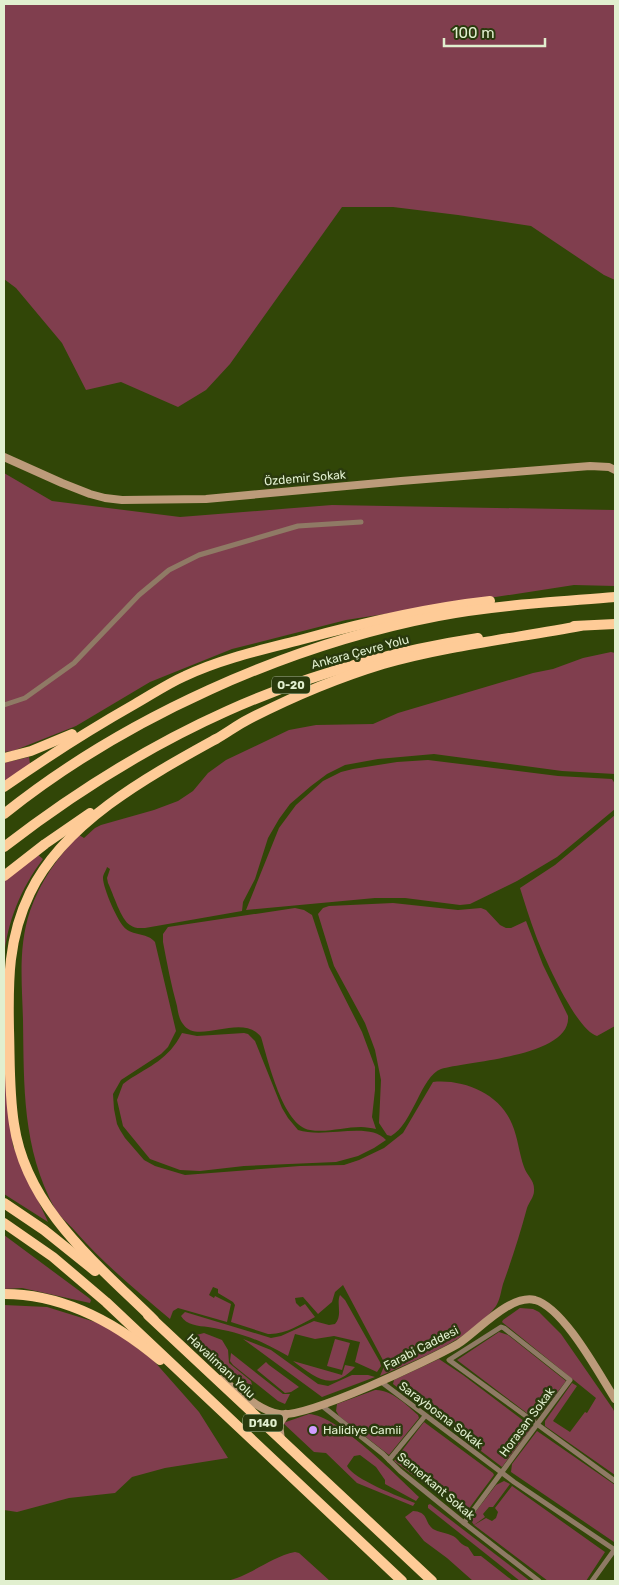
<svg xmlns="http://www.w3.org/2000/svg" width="619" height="1585" viewBox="0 0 619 1585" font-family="Rubik,sans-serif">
<rect width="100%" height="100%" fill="#314607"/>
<g fill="#803e4e">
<polygon points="4,4 615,4 615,280 604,275 531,226 458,215 393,207 342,207 230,364 206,390 178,407 121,382 86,390 62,343 16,288 4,279"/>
<polygon points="4,473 52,501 180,517 332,505 615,510 615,586 574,585 346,620 232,649 150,682 76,726 13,751 4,752"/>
<path d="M 611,652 L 615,653 L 615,774 L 562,771 L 434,754 L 378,759 L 345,765 L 327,774 L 311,786 L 290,804 L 279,819 L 268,838 L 255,879 L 243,902 L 242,911 L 145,928 C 140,928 135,929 130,925 C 121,920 113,893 108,883 L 107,878 L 110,869 L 107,867 C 106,871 103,874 103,878 C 103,888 118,923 126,929 C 135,936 148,933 155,942 L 176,1031 L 168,1047 L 161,1054 L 121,1080 L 113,1094 L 114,1109 L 117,1124 L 120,1130 L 125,1138 L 144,1160 L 155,1166 L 185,1175 L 300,1166 L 344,1165 L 359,1160 L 384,1148 L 403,1133 L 433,1082 C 464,1079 500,1094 512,1124 C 518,1138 519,1153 524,1167 C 527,1176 535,1180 534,1191 C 534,1197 529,1202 527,1208 C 520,1234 512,1259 503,1284 C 501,1291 500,1300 496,1306 C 472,1339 416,1360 380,1376 L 385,1364 L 343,1285 L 335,1292 L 332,1302 L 318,1314 L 303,1297 L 295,1298 L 296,1303 L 300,1307 L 305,1304 L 315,1317 C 301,1324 285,1335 268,1334 L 231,1322 L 235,1305 L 233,1302 L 218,1293 L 218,1289 L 213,1287 L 209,1295 L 214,1298 L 215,1296 L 231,1304 L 227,1322 L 178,1308 L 173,1311 L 170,1319 C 137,1291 104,1264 75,1231 C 69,1224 60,1217 55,1209 C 22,1148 24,1086 23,1020 C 22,983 18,947 30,911 C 40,882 58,856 79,835 L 84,838 L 95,828 L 101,825 L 154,810 L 178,801 L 193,791 L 208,773 L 226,760 L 289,730 L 316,725 L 373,724 L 398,713 L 533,673 L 553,669 L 583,658 Z"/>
<polygon points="29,757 30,764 4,785 4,763"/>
<polygon points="428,760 558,776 612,779 615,784 615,809 557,857 517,881 470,904 460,905 405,898 375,898 246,910 279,828 296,805 323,781 341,772 353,769 397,762"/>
<path d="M 615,815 L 615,1026 L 597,1036 C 576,1030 544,957 536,936 C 530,920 525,904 520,888 L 555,865 Z"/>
<path d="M 37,854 L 43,859 C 21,888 7,922 4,958 L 4,881 Z"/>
<path d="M 393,903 L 458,910 L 481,908 L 486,910 L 500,925 L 506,928 L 511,928 L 526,921 L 543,965 L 568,1016 C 572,1057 467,1061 441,1069 C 421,1076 413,1124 391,1136 L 387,1135 L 379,1123 L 381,1080 L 375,1050 L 365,1023 L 334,966 L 318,914 L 323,908 L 329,906 Z"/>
<path d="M 295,908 L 304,910 L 312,915 L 329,967 L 362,1032 L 375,1067 L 375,1090 L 372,1117 L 376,1129 C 371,1128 366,1127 361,1127 C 344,1127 327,1133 310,1130 C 283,1126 268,1060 261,1037 C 242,1012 197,1046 183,1024 C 179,1019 178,1012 177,1006 C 171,985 167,963 163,942 L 163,934 L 168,927 Z"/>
<path d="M 182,1033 L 197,1036 L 244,1033 L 248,1034 L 255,1041 L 282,1108 L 288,1118 L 298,1130 C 325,1139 369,1121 386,1140 L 374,1148 L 358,1156 L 336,1162 L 244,1166 L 200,1171 L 180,1170 L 150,1159 L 123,1126 L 117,1100 L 123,1084 L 127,1081 C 151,1065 168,1060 182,1033 Z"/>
<polygon points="4,1059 13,1146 48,1222 4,1194"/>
<polygon points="4,1235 89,1298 91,1300 90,1303 22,1288 4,1289"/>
<path d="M 340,1295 L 345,1300 L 380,1362 L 381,1366 L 377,1372 L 355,1362 L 360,1342 L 334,1336 L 315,1339 L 295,1334 L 288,1356 C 258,1339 242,1333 208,1327 C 199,1326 186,1325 181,1316 L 185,1312 L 271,1338 L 281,1336 L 314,1321 L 329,1325 L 335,1324 C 343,1315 336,1304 340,1295 Z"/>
<polygon points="4,1305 47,1307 108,1326 153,1360 199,1412 228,1458 165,1468 132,1477 115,1493 69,1498 17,1512 4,1510"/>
<polygon points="520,1308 533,1309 539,1312 561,1334 613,1409 615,1413 615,1475 545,1426 545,1421 572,1383 577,1386 553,1421 570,1432 585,1412 587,1413 596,1398 502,1322 503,1320"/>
<polygon points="499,1332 508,1335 566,1381 536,1420 457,1360"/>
<path d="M 204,1333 L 222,1340 L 228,1350 L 229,1363 L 251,1381 L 252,1385 C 227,1377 208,1354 189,1337 Z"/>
<polygon points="243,1339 271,1350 318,1384 328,1386 352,1375 368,1375 375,1377 322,1397"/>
<polygon points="335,1339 350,1343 342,1370 327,1366"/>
<polygon points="231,1353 283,1394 290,1394 285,1404 278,1401 233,1365 230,1361"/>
<polygon points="439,1359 463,1375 532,1427 502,1467 393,1384 394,1380"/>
<path d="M 293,1361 L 342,1375 L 345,1365 L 355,1367 C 331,1393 315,1377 293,1361 Z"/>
<polygon points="266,1362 269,1365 299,1387 291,1392 285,1393 257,1370"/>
<path d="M 375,1390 C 390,1389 407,1405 418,1415 L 419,1418 L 389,1455 L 339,1416 L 336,1411 L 337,1404 Z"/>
<path d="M 309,1414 C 337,1415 398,1477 419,1497 L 416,1501 L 385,1484 L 385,1480 L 376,1467 L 360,1455 L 354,1456 L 347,1466 C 353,1479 400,1497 415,1503 L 413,1506 L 357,1483 L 326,1453 L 314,1452 L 283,1423 Z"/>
<polygon points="424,1422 493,1473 494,1475 465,1514 394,1461"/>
<polygon points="537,1431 615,1485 614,1542 511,1472 512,1464"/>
<polygon points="504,1481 510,1484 493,1507 489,1507 483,1514 485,1517 474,1525 470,1519 496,1485"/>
<polygon points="512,1486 605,1552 586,1581 548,1581 474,1525 486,1518 492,1521 496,1518 498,1512 495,1508"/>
<polygon points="430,1504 530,1581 520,1581 428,1508 428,1505"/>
<path d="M 413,1511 C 429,1512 424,1522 433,1529 C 438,1532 447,1533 453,1536 C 459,1539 460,1545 468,1547 L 474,1556 L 481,1556 L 513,1581 L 473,1581 L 447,1558 L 424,1541 L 405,1517 Z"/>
<path d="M 295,1552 L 299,1553 L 330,1581 L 226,1581 C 251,1576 270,1557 295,1552 Z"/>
</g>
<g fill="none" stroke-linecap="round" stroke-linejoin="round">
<g stroke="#8f7a65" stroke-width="5">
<polyline points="4,705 25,698 74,663 139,595 169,570 199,555 298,526 361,522"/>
<polyline points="380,1381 514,1482 615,1550"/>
<polyline points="321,1405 383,1454 400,1471 464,1523 539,1581"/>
<polyline points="389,1460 425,1416"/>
<polyline points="464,1523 570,1380 504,1328 501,1327 449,1360 615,1481"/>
<polyline points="592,1581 615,1549"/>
</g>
<g stroke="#bc9b7a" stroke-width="8">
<polyline points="4,457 62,483 90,494 105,498 122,500 206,499 401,481 590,466 609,467 615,470"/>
<path d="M 221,1379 C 237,1390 260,1411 279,1414 C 306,1419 430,1360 458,1344 C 478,1331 510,1294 535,1300 C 564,1308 599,1374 615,1399"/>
<polyline points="281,1440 279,1424 286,1414"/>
</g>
<g stroke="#fecb97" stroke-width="10">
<polyline points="574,626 615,624"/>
<polyline points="4,758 31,751 72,734"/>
<path d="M 4,787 C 47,757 89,730 135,704 C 151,695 167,684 185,676 C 221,659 261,650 300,640 C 362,623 426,608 490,601"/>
<path d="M 4,814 C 124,718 287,645 438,616 C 497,605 556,602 615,597"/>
<path d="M 4,847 C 149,735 296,666 478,638"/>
<polyline points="4,876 45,844 90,813"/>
<polyline points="4,1203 44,1230 95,1271"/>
<polyline points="4,1223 53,1257 106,1302 402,1581"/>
<path d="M 4,1294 C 64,1294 115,1322 160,1360"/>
<polyline points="148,1315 432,1581"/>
<path d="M 154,1320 C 97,1264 26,1208 14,1124 C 9,1093 10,1061 9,1030 C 8,981 8,938 30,893 C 64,822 149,776 216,739 C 227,733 237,725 249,719 C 292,697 337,678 383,664 C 446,646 516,638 580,626"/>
</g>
</g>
<circle fill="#d09dff" stroke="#2a3a0d" stroke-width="2" cx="313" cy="1430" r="5"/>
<g text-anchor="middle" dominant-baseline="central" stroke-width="5" stroke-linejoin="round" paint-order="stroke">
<g fill="#2a3a0d" stroke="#aab995" stroke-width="1">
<rect x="272" y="676.5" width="38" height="17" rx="4"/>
<rect x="243" y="1414.5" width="40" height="17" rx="4"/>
</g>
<g font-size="11" font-weight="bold" fill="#e1efcf">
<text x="291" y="685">O-20</text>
<text x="263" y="1423">D140</text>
</g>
<g font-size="12" fill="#e1efcf" stroke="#2a3a0d">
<text transform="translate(305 478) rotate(-5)">Özdemir Sokak</text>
<text transform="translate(360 652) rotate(-15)">Ankara Çevre Yolu</text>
<text transform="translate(421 1348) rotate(-27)">Farabi Caddesi</text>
<text transform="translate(221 1366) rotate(43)">Havalimanı Yolu</text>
<text transform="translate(441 1415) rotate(37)">Saraybosna Sokak</text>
<text transform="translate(527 1422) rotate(-53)">Horasan Sokak</text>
<text transform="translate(436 1486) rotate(40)">Semerkant Sokak</text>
</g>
<g font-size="12" fill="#e1efcf" stroke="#2a3a0d" text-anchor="start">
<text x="323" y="1430">Halidiye Camii</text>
</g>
</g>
<rect width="619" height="1585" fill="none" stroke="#e1efcf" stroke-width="10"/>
<path d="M444 38v8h101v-8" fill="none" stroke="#e1efcf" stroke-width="2.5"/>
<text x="452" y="38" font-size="15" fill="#e1efcf" stroke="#2a3a0d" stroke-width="4" paint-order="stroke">100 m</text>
</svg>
